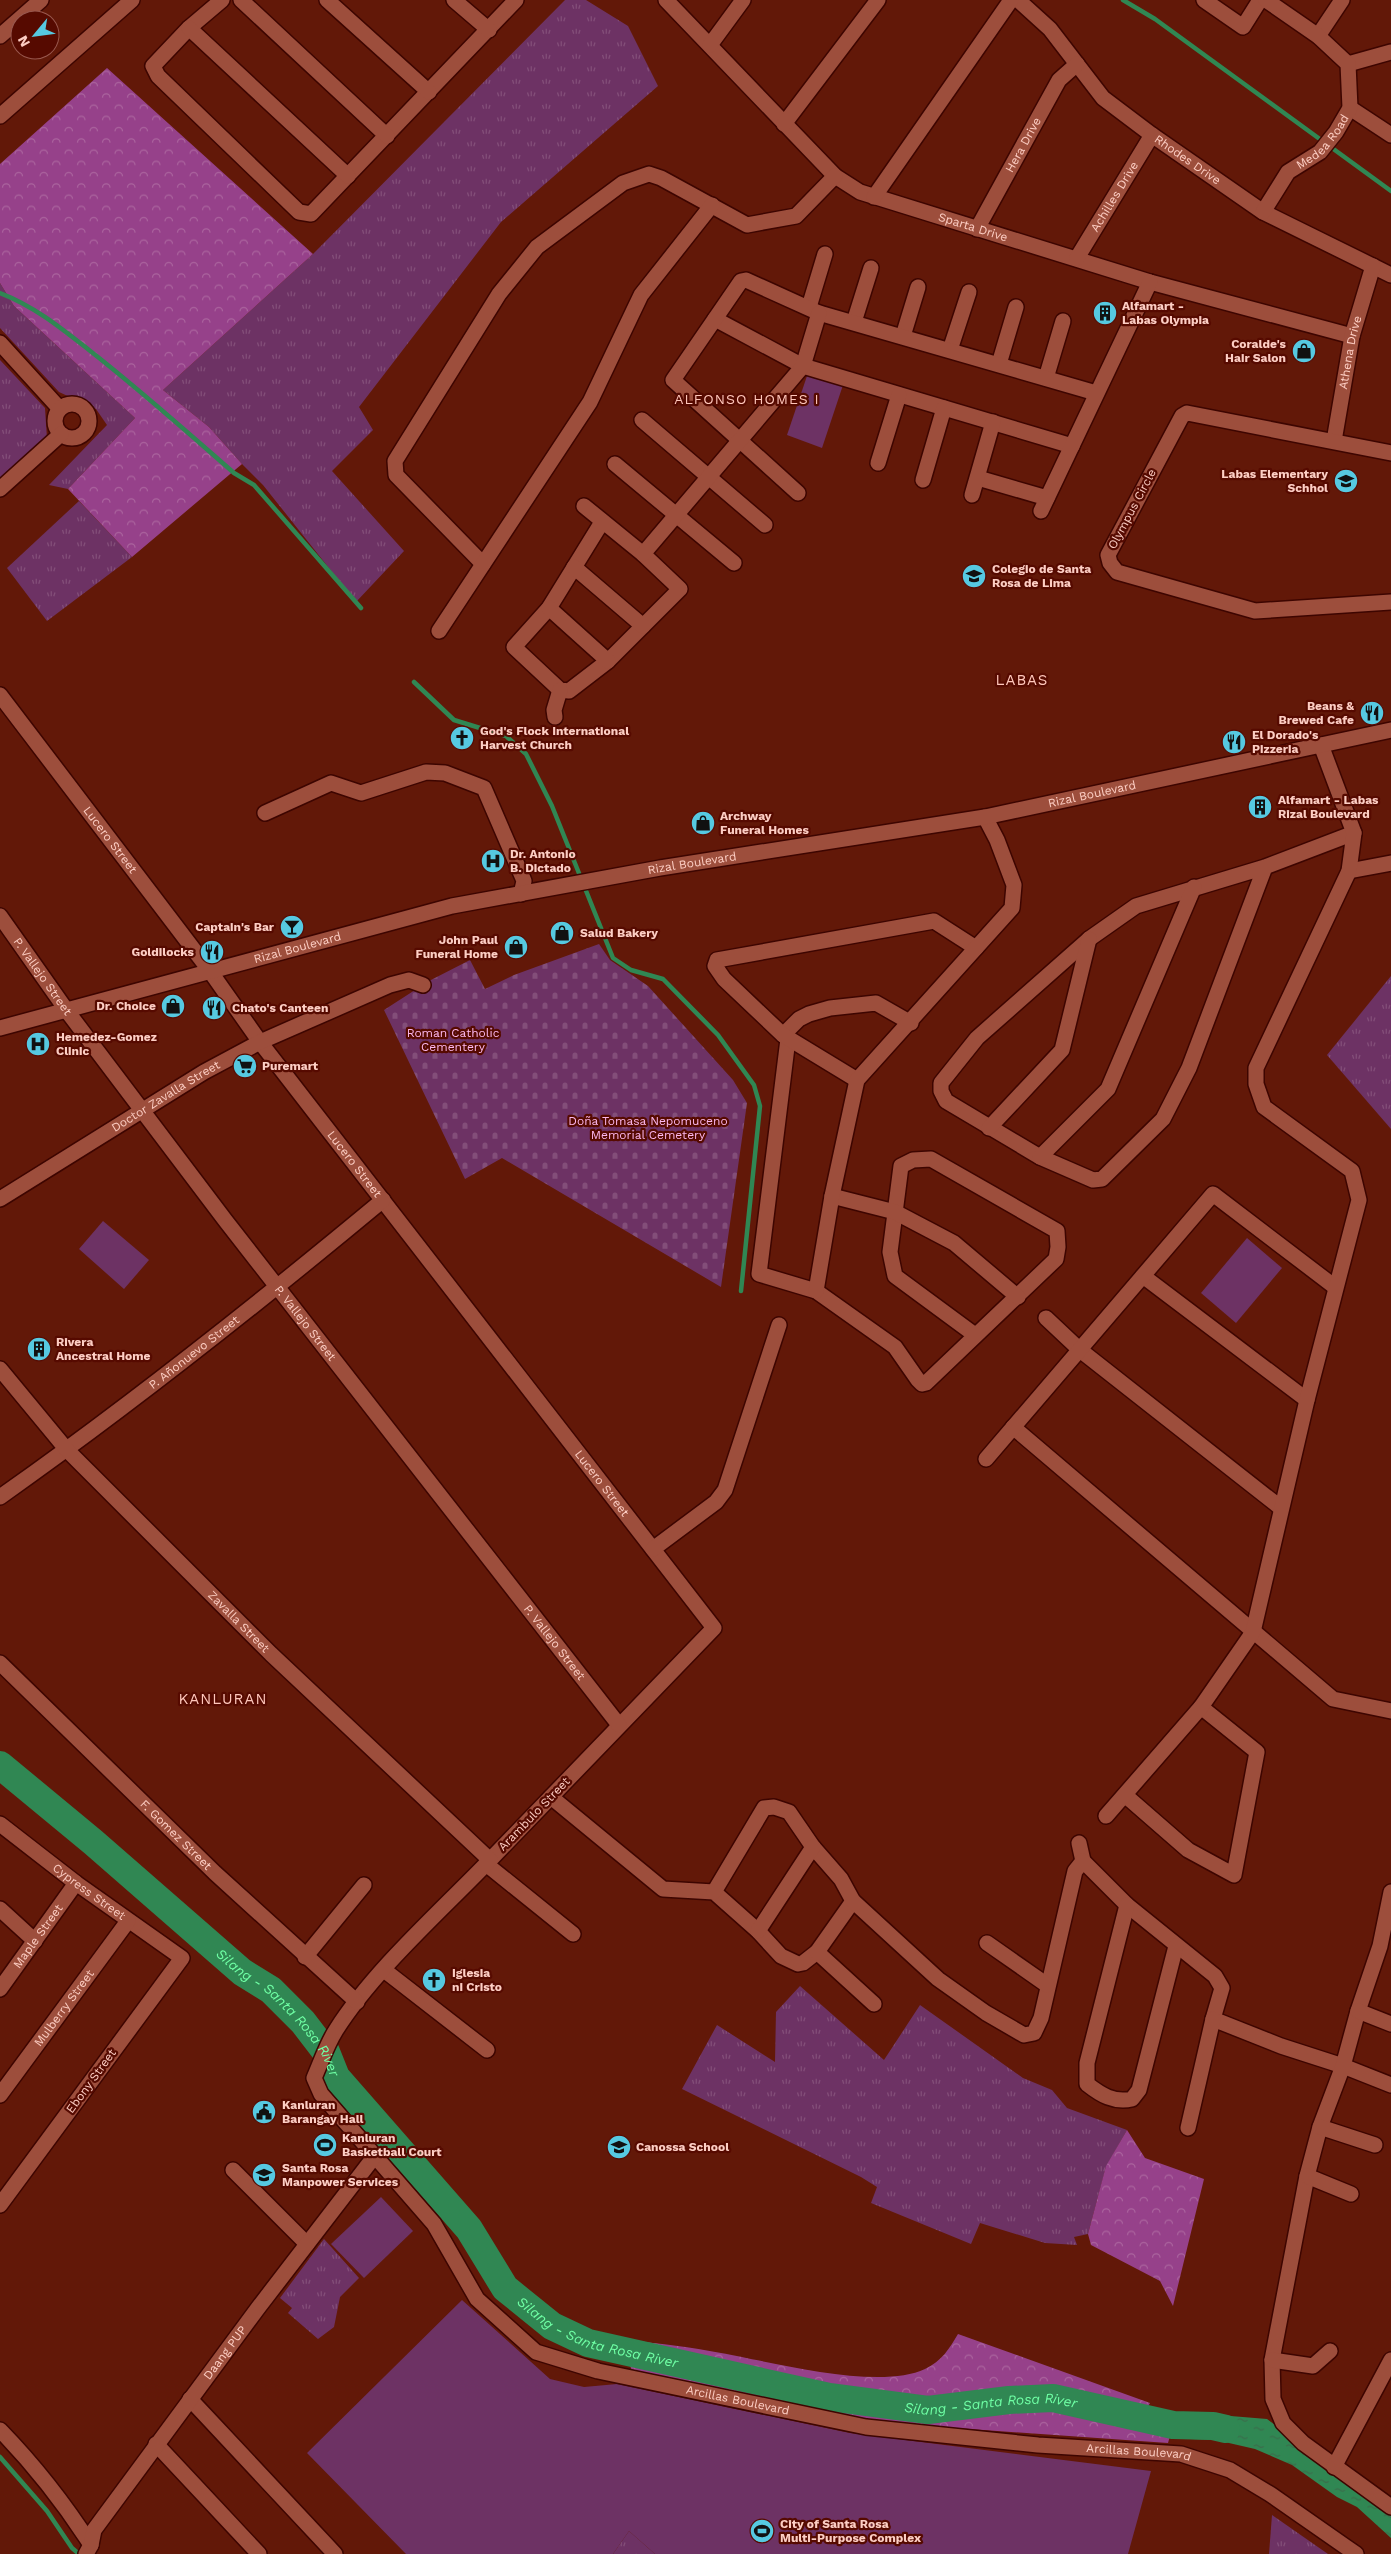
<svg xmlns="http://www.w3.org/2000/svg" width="1391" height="2554" viewBox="0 0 1391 2554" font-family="'Work Sans',sans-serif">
<defs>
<pattern id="grass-tufts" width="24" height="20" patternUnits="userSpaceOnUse" patternTransform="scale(1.25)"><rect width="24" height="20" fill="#6d3264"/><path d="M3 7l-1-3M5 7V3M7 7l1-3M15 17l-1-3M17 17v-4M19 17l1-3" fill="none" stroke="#834e79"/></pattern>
<pattern id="forest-crowns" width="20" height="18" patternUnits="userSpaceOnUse" patternTransform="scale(1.25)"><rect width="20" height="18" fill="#96418a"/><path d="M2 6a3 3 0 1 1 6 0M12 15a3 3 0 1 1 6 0" fill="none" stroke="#ab649e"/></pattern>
<pattern id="cemetery-stones" width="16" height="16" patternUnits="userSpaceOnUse" patternTransform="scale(1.25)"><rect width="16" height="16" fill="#6d3264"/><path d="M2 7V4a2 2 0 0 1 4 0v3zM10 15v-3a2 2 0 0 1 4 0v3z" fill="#834e79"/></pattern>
<pattern id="water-ripples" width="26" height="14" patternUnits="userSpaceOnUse" patternTransform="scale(1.25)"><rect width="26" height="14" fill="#308753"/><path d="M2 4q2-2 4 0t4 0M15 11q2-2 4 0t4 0" fill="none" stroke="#3a6d4b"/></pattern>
</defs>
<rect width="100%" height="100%" fill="#621808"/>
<g fill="url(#grass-tufts)">
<polygon points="565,0 586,0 628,26 658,86 501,222 359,407 373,430 332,471 404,551 356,602 263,485 242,464 209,427 163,390 313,254"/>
<polygon points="0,283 14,306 135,418 68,489 49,485 107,425 96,409 59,392 0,328"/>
<polygon points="0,360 45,408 47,439 0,483"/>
<polygon points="79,501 132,557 47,621 7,568"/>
<polygon points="1391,976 1391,1129 1327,1055"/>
<polygon points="800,1986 884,2060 920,2005 1023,2078 1052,2090 1067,2108 1127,2130 1106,2167 1088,2234 1074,2237 1077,2245 1045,2243 980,2223 971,2244 871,2203 877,2187 861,2177 682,2089 717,2025 775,2062 776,2012"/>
<polygon points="324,2239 359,2278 340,2297 334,2327 318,2339 288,2313 292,2308 280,2298"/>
<polygon points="1272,2515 1328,2554 1269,2554"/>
<polygon points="629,2531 655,2554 613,2554"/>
</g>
<g fill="url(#forest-crowns)">
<polygon points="107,68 313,254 163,390 209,427 242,464 132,557 68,489 135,418 14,306 0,283 0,164"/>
<polygon points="1127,2130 1145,2158 1204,2179 1173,2306 1160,2281 1091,2245 1088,2234 1106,2166"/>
<path d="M 958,2334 L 1150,2403 L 1142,2417 L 1173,2425 L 1168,2443 L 928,2426 L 845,2417 L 632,2372 L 629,2361 L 630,2340 C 661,2344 691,2347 721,2353 C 772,2362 879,2391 925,2369 C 942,2361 949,2349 958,2334 Z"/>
</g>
<polygon fill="url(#cemetery-stones)" points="599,944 610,960 648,986 733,1080 747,1103 721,1287 502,1158 465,1179 384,1010 429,981 470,960 485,989 514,975"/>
<g fill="#6d3264">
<polygon points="808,373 843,385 822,448 787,435"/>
<polygon points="103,1221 149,1260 124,1289 79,1249"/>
<polygon points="1247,1238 1282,1268 1236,1323 1201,1293"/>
<polygon points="381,2197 413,2231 364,2278 331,2244"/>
<polygon points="462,2300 550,2379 584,2387 617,2384 850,2433 1151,2471 1128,2554 655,2554 629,2531 613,2554 406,2554 307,2453"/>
</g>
<polygon fill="url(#water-ripples)" points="1194,2413 1267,2419 1391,2511 1391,2538 1357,2507 1337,2497 1292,2465 1255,2449 1216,2440 1190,2439 1190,2422"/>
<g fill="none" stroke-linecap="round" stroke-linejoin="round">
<g stroke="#308753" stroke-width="4.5">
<polyline points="1123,0 1155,19 1391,191"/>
<path d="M 0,293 C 34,306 61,328 89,350 C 139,389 186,431 234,473 L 254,485 L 361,608"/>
<polyline points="414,682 454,720 506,736 526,754 552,806 613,958 631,970 663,979 718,1035 754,1085 760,1106 741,1291"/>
<polyline points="0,2457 47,2511 72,2548 79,2554"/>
</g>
<path stroke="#308753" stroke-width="28" id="s1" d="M 0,1765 L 93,1842 L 242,1972 L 271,1990 L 303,2022 L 326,2052 L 336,2077 L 469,2229 L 505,2288 L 552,2326 L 588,2343 L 829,2397 L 928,2410 L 1009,2400 L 1053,2398 L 1173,2425 L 1213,2426 L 1226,2429"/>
<g stroke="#3d0500" stroke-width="18">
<g id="street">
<polyline points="222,0 189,28 153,66 158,76 299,212 311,214 516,0"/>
<polyline points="241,0 387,136"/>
<polyline points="327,0 429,92"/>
<polyline points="454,0 489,30"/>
<path id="s2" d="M 666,0 L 835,176 L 860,192 L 1150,282 L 1352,336"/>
<path id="s3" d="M 1018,0 L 1050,29 L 1103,98 L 1152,135 L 1263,212 L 1391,275"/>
<polyline points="1204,0 1243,27 1260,0"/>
<polyline points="189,28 348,176"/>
<polyline points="0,36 41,0"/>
<polyline points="1318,36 1342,0"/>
<polyline points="710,45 743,0"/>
<polyline points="1348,64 1391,52"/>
<polyline points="1350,108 1391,135"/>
<polyline points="0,116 132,0"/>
<polyline points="784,124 878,0"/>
<polyline points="874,197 1011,0"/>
<path id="s4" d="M 1263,212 L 1288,172 L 1320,152 L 1336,132 L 1350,108 L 1348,64 L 1318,36 L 1266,0"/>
<path id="s5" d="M 977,229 L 1059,80 L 1077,64"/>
<path id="s6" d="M 1077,258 L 1152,135"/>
<polyline points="809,307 825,254"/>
<polyline points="715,319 803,366 1072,446"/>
<polyline points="854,322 871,268"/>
<polyline points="903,336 918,287"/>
<polyline points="0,343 60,409"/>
<polyline points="950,350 969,292"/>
<polyline points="999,364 1016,307"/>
<polyline points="1046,378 1063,321"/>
<circle cx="72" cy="421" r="17"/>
<polyline points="642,420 765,525"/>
<path id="s7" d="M 1334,441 L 1352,336 L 1373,266"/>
<polyline points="1391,453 1187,413 1182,416 1108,555 1110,563 1117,572 1255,611 1391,602"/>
<polyline points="878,463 899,395"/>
<polyline points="615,464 734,563"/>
<polyline points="978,478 1047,498"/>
<polyline points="923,480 944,408"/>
<polyline points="0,489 61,434"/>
<polyline points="798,493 673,380 741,281 746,280 819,313 1096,393"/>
<polyline points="972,495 993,422"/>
<polyline points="584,506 643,554 680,589 608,661 569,691 560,690 514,647 549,608 602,522"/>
<polyline points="1041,511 1150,282"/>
<polyline points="643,554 803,366 819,313"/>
<polyline points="483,564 396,475 395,461 499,294 537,247 623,183 649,174 661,178 747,225 796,216 835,176"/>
<polyline points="574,567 643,626"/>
<polyline points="549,608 608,661"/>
<polyline points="439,631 590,402 641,295 712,205"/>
<path id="s8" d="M 0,695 L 210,971 L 260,1042 L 714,1628 L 490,1860"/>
<polyline points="555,717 554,710 560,690"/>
<polyline points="265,813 331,783 361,793 426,772 445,773 484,788 522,876 524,881 521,894"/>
<polyline points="1265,867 1189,1068 1163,1119 1102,1179 1093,1180 1040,1157 946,1101 941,1091 941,1083 977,1038 1089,939 1136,906 1265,867 1354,833"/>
<polyline points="1349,871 1391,863"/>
<path id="s9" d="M 0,916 L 67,1011 L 225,1220 L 619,1725"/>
<polyline points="783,1035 799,1019 809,1014 830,1008 876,1003 911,1023"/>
<polyline points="788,1039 759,1274 816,1291 895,1347 918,1380 922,1384 926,1383 1056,1259 1058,1247 1057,1231 931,1159 913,1160 901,1166 890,1252 895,1276 975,1335"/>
<polyline points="857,1080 783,1035 724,979 715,966 717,960 934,921 976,948"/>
<polyline points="989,1128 1062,1050 1089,939"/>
<polyline points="1040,1157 1108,1089 1194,887"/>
<polyline points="832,1196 895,1212 954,1243 1018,1297"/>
<path id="s10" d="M 0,1199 L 204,1072 L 260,1042 L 390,985 L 409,980 L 423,985"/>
<polyline points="1143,1276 1307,1400"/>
<polyline points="816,1291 832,1196 857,1080 1012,908 1014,885 997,840 985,817"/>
<polyline points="1046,1318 1080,1350 1281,1508"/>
<polyline points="1013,1427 1333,1699 1391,1711"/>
<polyline points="986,1459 1213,1194 1335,1287"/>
<path id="s11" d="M 0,1497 C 132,1404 259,1303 383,1200"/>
<polyline points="653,1549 716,1502 725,1490 779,1325"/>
<polyline points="1126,1796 1188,1850 1234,1875 1257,1752 1201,1707"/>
<polyline points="551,1797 663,1889 714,1892 758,1931 781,1956 798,1964 803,1963 817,1952 853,1901"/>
<polyline points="1106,1816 1201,1707 1253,1632 1307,1400 1359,1200 1352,1171 1264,1107 1256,1084 1256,1068 1349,871 1354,833 1321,745"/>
<path id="s12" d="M 0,1824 L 76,1883 L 182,1958 L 0,2205"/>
<polyline points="1079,1843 1083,1861"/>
<polyline points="486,1864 573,1934"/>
<polyline points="714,1892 764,1808 774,1807 789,1812 813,1847 841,1879 853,1901 938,1979 986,2013 1024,2035 1034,2033 1041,2018 1075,1871 1083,1861 1127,1905 1215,1976 1222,1988 1213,2019 1281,2046 1343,2066 1391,2085"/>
<polyline points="1391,1892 1380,1946 1358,2011 1343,2066 1320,2127 1307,2176 1272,2360 1273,2399 1283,2423 1303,2443 1391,2507"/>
<path d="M 1127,1905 L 1087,2063 L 1087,2084 C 1101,2095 1114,2103 1132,2099 L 1139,2090 L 1176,1946"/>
<polyline points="0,1909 35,1941"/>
<polyline points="758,1931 813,1847"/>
<polyline points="987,1943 1047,1985"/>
<polyline points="817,1952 874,2004"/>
<polyline points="305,1957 364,1885"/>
<polyline points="384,1970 487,2050"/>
<path id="s13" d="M 0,1989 L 76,1883"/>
<polyline points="1358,2011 1391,2024"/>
<path id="s14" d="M 0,2095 L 128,1921"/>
<polyline points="1320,2127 1375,2145"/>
<polyline points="1188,2128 1213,2019"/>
<polyline points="233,2170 307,2244"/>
<polyline points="1307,2176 1351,2194"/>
<polyline points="1272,2360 1313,2366 1330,2351"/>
<polyline points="190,2399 335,2554"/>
<path d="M 0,2430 C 35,2466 64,2503 91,2545"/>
<polyline points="156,2444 259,2554"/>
<polyline points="1334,2467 1391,2360"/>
</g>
</g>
<g stroke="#3d0500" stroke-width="18">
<g id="secondary">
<path id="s15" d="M 0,1028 L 452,906 L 660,868 L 985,817 L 1391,730"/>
<path id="s16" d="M 0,1369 L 67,1450 L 271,1654 L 490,1860 C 441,1911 374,1970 336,2030 C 327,2044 321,2062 314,2078 L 321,2094 L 434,2224 L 477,2299 L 536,2352 L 598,2371 L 866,2427 L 1038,2445 L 1181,2454 L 1230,2470 L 1270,2494 L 1356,2554"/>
<path id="s17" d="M 0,1663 L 215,1873 L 357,2002"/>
<path id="s18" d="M 86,2554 L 91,2545 L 94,2530 L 258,2308 L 374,2157"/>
</g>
</g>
<use href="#street" stroke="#9d4e3c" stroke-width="15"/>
<use href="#secondary" stroke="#9d4e3c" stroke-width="15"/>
</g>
<defs>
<g id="building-disc" transform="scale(1.25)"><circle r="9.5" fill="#56c9e1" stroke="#560a00"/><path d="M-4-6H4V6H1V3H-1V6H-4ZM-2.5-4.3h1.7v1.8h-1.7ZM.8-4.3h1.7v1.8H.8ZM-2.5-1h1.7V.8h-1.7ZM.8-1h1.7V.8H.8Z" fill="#111"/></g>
<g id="shop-disc" transform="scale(1.25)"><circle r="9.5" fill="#56c9e1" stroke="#560a00"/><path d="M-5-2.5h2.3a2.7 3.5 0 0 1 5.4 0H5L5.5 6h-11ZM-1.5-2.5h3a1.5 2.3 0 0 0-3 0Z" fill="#111"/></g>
<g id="school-disc" transform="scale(1.25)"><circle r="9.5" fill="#56c9e1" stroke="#560a00"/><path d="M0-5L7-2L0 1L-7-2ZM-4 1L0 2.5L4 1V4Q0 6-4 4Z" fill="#111"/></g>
<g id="restaurant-disc" transform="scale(1.25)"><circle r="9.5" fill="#56c9e1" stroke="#560a00"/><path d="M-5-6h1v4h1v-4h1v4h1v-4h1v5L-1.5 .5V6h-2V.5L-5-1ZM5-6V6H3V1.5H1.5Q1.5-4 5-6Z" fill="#111"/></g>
<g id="church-disc" transform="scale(1.25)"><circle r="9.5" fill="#56c9e1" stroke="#560a00"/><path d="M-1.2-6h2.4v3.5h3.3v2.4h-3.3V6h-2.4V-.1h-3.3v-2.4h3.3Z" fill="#111"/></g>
<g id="hospital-disc" transform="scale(1.25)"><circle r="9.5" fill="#56c9e1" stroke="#560a00"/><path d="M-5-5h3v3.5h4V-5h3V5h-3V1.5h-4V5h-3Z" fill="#111"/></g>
<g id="bar-disc" transform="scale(1.25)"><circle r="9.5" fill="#56c9e1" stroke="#560a00"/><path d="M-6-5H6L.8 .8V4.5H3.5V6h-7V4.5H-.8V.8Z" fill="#111"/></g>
<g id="supermarket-disc" transform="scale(1.25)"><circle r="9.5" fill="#56c9e1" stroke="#560a00"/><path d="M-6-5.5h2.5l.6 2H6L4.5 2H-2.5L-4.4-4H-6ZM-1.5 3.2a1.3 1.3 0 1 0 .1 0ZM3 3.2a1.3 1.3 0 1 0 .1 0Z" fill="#111"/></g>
<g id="civic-disc" transform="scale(1.25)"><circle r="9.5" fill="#56c9e1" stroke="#560a00"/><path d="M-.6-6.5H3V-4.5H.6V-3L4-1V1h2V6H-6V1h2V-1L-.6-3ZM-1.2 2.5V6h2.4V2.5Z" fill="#111"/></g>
<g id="stadium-disc" transform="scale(1.25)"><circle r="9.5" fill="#56c9e1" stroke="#560a00"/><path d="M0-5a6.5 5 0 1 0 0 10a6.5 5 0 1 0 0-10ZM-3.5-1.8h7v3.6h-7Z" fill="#111"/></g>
<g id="university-disc" transform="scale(1.25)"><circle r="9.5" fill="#56c9e1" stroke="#560a00"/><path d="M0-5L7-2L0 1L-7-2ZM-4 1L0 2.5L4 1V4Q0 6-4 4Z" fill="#111"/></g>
</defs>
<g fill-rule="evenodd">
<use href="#building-disc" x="1105" y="313"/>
<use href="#shop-disc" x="1304" y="351"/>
<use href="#school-disc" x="1346" y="481"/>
<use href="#school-disc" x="974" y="576"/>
<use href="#restaurant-disc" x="1372" y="713"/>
<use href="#church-disc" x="462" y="738"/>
<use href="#restaurant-disc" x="1234" y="742"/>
<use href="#building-disc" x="1260" y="807"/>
<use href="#shop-disc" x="703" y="823"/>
<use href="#hospital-disc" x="493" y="861"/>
<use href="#bar-disc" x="292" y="927"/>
<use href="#shop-disc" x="562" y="933"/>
<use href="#shop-disc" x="516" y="947"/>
<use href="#restaurant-disc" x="212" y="952"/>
<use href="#shop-disc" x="173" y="1006"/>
<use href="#restaurant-disc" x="214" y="1008"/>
<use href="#hospital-disc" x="38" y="1044"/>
<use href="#supermarket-disc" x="245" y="1066"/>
<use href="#building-disc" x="39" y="1349"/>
<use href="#church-disc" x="434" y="1980"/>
<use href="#civic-disc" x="264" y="2112"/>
<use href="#stadium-disc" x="325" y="2145"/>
<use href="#school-disc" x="619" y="2147"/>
<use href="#university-disc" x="264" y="2175"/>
<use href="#stadium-disc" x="762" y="2531"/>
</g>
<g text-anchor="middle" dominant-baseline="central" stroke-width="4.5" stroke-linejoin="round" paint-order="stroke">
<g font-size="12" fill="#fdcec4" stroke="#560a00">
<text stroke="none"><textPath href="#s4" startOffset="94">Medea Road</textPath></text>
<text stroke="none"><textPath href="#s5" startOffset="96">Hera Drive</textPath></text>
<text stroke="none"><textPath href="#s3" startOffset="235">Rhodes Drive</textPath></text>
<text stroke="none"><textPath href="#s6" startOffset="72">Achilles Drive</textPath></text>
<text stroke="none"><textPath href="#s2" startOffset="392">Sparta Drive</textPath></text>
<text stroke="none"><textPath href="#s7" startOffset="90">Athena Drive</textPath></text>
<text transform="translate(1132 509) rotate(-62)">Olympus Circle</text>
<text stroke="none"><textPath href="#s15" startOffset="1118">Rizal Boulevard</textPath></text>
<text stroke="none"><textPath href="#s8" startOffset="182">Lucero Street</textPath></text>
<text stroke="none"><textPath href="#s15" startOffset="712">Rizal Boulevard</textPath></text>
<text stroke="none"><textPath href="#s15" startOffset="308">Rizal Boulevard</textPath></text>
<text stroke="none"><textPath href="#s9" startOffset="74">P. Vallejo Street</textPath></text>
<text stroke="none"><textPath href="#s10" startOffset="195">Doctor Zavalla Street</textPath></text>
<text stroke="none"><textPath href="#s8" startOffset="588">Lucero Street</textPath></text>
<text stroke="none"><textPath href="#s9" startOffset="509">P. Vallejo Street</textPath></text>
<text stroke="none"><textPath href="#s11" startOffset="242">P. Añonuevo Street</textPath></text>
<text stroke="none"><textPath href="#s8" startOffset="992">Lucero Street</textPath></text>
<text stroke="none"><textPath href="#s16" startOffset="348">Zavalla Street</textPath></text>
<text stroke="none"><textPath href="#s9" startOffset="914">P. Vallejo Street</textPath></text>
<text transform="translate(534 1814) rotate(-46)">Arambulo Street</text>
<text stroke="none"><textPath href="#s17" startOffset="246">F. Gomez Street</textPath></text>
<text stroke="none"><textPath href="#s12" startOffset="112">Cypress Street</textPath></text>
<text stroke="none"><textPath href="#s13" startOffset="65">Maple Street</textPath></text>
<text stroke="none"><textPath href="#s14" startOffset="108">Mulberry Street</textPath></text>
<text transform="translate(91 2081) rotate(-54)">Ebony Street</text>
<text stroke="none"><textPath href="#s18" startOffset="246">Daang PUP</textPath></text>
<text stroke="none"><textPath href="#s16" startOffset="1540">Arcillas Boulevard</textPath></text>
<text stroke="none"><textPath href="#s16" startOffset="1945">Arcillas Boulevard</textPath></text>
</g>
<g font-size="12" font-weight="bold" fill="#fdcec4" stroke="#560a00" text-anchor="start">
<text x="1122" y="306">Alfamart -<tspan x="1122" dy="14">Labas Olympia</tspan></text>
<text x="1286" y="344" text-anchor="end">Coralde's<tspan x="1286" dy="14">Hair Salon</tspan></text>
<text x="1328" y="474" text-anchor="end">Labas Elementary<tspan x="1328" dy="14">Schhol</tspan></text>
<text x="992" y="569">Colegio de Santa<tspan x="992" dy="14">Rosa de Lima</tspan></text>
<text x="1354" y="706" text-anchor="end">Beans &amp;<tspan x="1354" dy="14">Brewed Cafe</tspan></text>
<text x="480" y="731">God's Flock International<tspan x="480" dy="14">Harvest Church</tspan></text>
<text x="1252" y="735">El Dorado's<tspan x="1252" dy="14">Pizzeria</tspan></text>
<text x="1278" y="800">Alfamart - Labas<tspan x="1278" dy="14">Rizal Boulevard</tspan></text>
<text x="720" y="816">Archway<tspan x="720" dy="14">Funeral Homes</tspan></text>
<text x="510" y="854">Dr. Antonio<tspan x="510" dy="14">B. Dictado</tspan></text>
<text x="274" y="927" text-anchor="end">Captain's Bar</text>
<text x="580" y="933">Salud Bakery</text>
<text x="498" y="940" text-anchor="end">John Paul<tspan x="498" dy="14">Funeral Home</tspan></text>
<text x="194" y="952" text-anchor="end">Goldilocks</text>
<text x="156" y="1006" text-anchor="end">Dr. Choice</text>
<text x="232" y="1008">Chato's Canteen</text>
<text x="56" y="1037">Hemedez-Gomez<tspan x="56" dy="14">Clinic</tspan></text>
<text x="262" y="1066">Puremart</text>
<text x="56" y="1342">Rivera<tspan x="56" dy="14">Ancestral Home</tspan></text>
<text x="452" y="1973">Iglesia<tspan x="452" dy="14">ni Cristo</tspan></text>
<text x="282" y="2105">Kanluran<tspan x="282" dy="14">Barangay Hall</tspan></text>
<text x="342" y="2138">Kanluran<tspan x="342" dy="14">Basketball Court</tspan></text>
<text x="636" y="2147">Canossa School</text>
<text x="282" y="2168">Santa Rosa<tspan x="282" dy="14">Manpower Services</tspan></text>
<text x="780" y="2524">City of Santa Rosa<tspan x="780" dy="14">Multi-Purpose Complex</tspan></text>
</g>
<g font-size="12" fill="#fcb8ef" stroke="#560a00">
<text x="453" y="1033">Roman Catholic<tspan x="453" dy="14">Cementery</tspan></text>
<text x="648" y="1121">Doña Tomasa Nepomuceno<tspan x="648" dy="14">Memorial Cemetery</tspan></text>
</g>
<g font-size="14" letter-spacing="1" fill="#ffc7bb" stroke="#560a00">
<text x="747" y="399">ALFONSO HOMES I</text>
</g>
<g font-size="14" font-style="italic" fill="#6fffa5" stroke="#560a00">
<text stroke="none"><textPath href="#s1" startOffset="374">Silang - Santa Rosa River</textPath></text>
<text stroke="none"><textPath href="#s1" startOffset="839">Silang - Santa Rosa River</textPath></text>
<text stroke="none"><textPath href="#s1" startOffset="1244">Silang - Santa Rosa River</textPath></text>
</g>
<g font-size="15" letter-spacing="1" fill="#ffc7bb" stroke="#560a00">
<text x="1022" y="680">LABAS</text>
<text x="223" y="1699">KANLURAN</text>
</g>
</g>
<g transform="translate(35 35) rotate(241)"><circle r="24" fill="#560a00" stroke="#99584e"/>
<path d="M0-4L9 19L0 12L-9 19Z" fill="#56c9e1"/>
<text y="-8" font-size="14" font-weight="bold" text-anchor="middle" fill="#fdcec4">N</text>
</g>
</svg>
